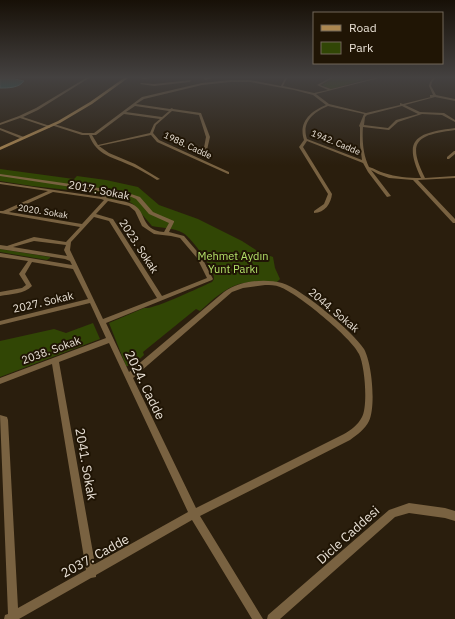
<svg xmlns="http://www.w3.org/2000/svg" width="455" height="619" viewBox="0 0 455 619" font-family="'IBM Plex Sans',sans-serif">
<rect width="100%" height="100%" fill="#2a1e0d"/>
<g fill="#314605">
<polygon points="334,78 360,78 363,80 331,89 322,85"/>
<path d="M 0,169 L 74,179 L 77,176 L 106,180 L 138,187 L 159,205 L 198,219 L 242,241 L 259,252 L 273,257 L 275,268 L 280,279 L 277,282 C 265,282 251,281 239,284 C 225,288 211,301 200,311 L 196,309 L 143,352 L 144,355 L 132,366 L 126,366 L 109,323 L 144,308 C 154,310 200,287 212,282 L 214,279 C 215,270 192,238 183,233 C 174,228 162,228 152,226 L 133,204 L 128,201 L 107,198 L 105,194 L 32,186 L 0,181 Z"/>
<polygon points="0,249 50,257 50,258 47,260 0,252"/>
<polygon points="93,323 100,339 0,377 0,341 54,329 66,333"/>
</g>
<path fill="#176b6e" stroke="#568f8e" d="M 0,79 L 15,79 L 24,81 C 19,88 8,88 0,88 Z"/>
<g fill="none" stroke-linecap="round" stroke-linejoin="round">
<g fill="#796241" fill-rule="evenodd">
<polygon points="86,78 89,78 38,110 23,117 50,126 50,128 20,118 0,125 0,123 19,116 36,108"/>
<polygon points="142,78 152,78 143,79"/>
<polygon points="204,78 212,78 205,80"/>
<path d="M 285,78 L 287,78 L 283,86 L 314,93 L 328,90 L 317,85 L 330,78 L 333,78 L 320,85 L 331,89 L 375,78 L 379,78 L 316,94 L 329,104 L 366,113 L 400,105 L 400,103 L 403,104 L 431,97 L 430,97 L 430,95 L 433,95 L 429,86 L 430,82 L 433,78 L 435,78 L 432,82 L 431,86 L 436,95 L 455,99 L 455,101 L 435,97 L 405,105 L 420,112 L 444,113 L 455,120 L 455,122 L 442,115 L 422,114 L 398,122 L 389,130 L 363,127 C 362,140 363,155 369,167 C 374,168 379,172 384,173 C 396,177 408,178 421,178 C 402,138 417,133 455,128 L 455,130 C 418,135 406,140 425,178 L 455,176 L 455,178 L 418,180 L 455,219 L 455,223 L 453,223 L 413,180 L 389,178 L 378,174 L 371,170 L 391,196 L 387,197 L 368,172 L 363,163 L 307,141 L 303,147 L 332,194 C 331,203 325,213 314,213 L 314,211 L 324,204 L 328,194 L 299,147 L 304,140 C 298,122 311,111 326,105 L 313,95 L 294,90 L 250,82 L 230,82 L 202,85 L 144,99 L 136,104 L 170,109 L 172,108 L 173,109 L 201,113 L 210,137 L 206,154 L 203,153 L 206,137 L 199,115 L 172,111 L 156,125 L 153,133 L 159,140 L 229,172 L 229,174 L 228,174 L 157,142 L 151,135 L 99,146 L 109,153 L 135,164 L 160,179 L 157,180 C 149,175 141,170 132,166 C 113,157 97,156 89,135 L 82,135 L 51,125 L 54,124 L 83,133 L 94,133 L 142,97 L 202,83 L 230,80 L 250,80 L 281,86 ZM 135,106 L 169,111 L 162,117 L 126,112 ZM 328,106 L 364,114 L 359,126 L 360,127 L 360,145 L 362,160 L 307,139 C 301,122 314,112 328,106 ZM 402,106 L 418,114 L 396,120 L 388,128 L 364,125 L 365,117 L 367,115 ZM 124,114 L 160,119 L 154,124 L 150,133 L 98,145 L 92,135 L 96,135 Z"/>
<polygon points="191,80 190,82 154,86 140,84 141,83 154,84"/>
<polygon points="0,128 24,137 25,138 22,139 0,130"/>
<polygon points="454,151 455,151 455,154 449,159 447,159 447,157"/>
<path d="M 0,174 L 106,189 L 108,189 L 110,190 L 128,193 L 140,197 L 153,212 L 174,221 L 174,222 L 169,232 L 184,236 L 201,256 L 213,279 L 212,280 L 106,323 L 129,372 L 224,292 C 239,281 264,278 282,283 C 302,289 353,332 364,349 C 372,363 376,406 369,421 C 365,429 357,435 350,440 L 200,516 L 263,619 L 252,619 L 192,520 L 96,575 L 96,577 L 91,578 L 19,619 L 4,619 L 5,615 L 8,614 L 0,415 L 7,417 L 8,420 L 18,608 L 86,570 L 52,364 L 0,384 L 0,378 L 106,338 L 90,303 L 0,325 L 0,321 L 88,299 L 73,269 L 32,262 L 25,274 L 32,286 C 24,294 11,294 0,296 L 0,292 L 22,288 L 26,285 L 19,274 L 28,261 L 0,257 L 0,253 L 72,265 L 70,261 L 65,259 L 0,249 L 0,245 L 7,246 L 34,237 L 66,242 L 80,227 L 0,213 L 0,211 L 3,211 L 48,191 L 0,184 L 0,182 L 102,197 L 101,195 L 104,192 L 0,176 ZM 53,192 L 101,199 L 104,200 L 82,224 L 9,212 ZM 108,192 L 127,195 L 136,199 L 149,214 L 169,223 L 164,232 C 139,230 148,211 132,204 C 126,201 114,200 107,198 L 105,195 ZM 108,201 L 129,206 L 135,211 L 142,226 L 154,234 L 171,236 L 180,238 L 197,258 L 207,278 L 162,296 L 113,219 L 96,214 ZM 94,217 L 109,221 L 157,298 L 103,319 L 70,250 L 71,242 ZM 34,241 L 66,245 L 64,250 L 67,256 L 13,247 ZM 265,285 C 270,285 275,285 280,287 C 297,293 352,338 359,354 C 365,366 368,406 362,417 C 358,425 351,430 344,434 L 196,508 L 133,378 L 232,292 L 243,288 ZM 109,343 L 188,512 L 95,564 L 59,362 Z"/>
<polygon points="409,503 445,508 455,511 455,521 445,518 409,513 395,517 280,619 267,619 268,615 389,510"/>
</g>
<polygon fill="#ac8750" fill-rule="evenodd" points="124,78 128,78 92,104 60,123 0,150 0,147 58,121 90,102"/>
</g>
<linearGradient id="sky" x2="0" y2="1"><stop stop-color="#171007"/><stop offset="0.47" stop-color="#444140"/><stop offset="1" stop-color="#444140" stop-opacity="0"/></linearGradient>
<rect width="455" height="165" fill="url(#sky)"/>
<g text-anchor="middle" dominant-baseline="central" stroke-width="4" stroke-linejoin="round" paint-order="stroke">
<g font-size="9" fill="#eae2d7" stroke="#201505">
<text transform="translate(336 142) rotate(22)">1942. Cadde</text>
<text transform="translate(188 145) rotate(25)">1988. Cadde</text>
<text transform="translate(43 211) rotate(9)">2020. Sokak</text>
</g>
<g font-size="11" fill="#eae2d7" stroke="#201505">
<text transform="translate(99 190) rotate(11)">2017. Sokak</text>
<text transform="translate(139 246) rotate(57)">2023. Sokak</text>
<text transform="translate(43 302) rotate(-13)">2027. Sokak</text>
<text transform="translate(334 310) rotate(40)">2044. Sokak</text>
<text transform="translate(51 350) rotate(-20)">2038. Sokak</text>
</g>
<g font-size="11" fill="#b3e069" stroke="#201505">
<text x="233" y="256">Mehmet Aydın<tspan x="233" dy="13">Yunt Parkı</tspan></text>
</g>
<g font-size="13" fill="#eae2d7" stroke="#201505">
<text transform="translate(145 385) rotate(64)">2024. Cadde</text>
<text transform="translate(86 464) rotate(80)">2041. Sokak</text>
<text transform="translate(348 535) rotate(-42)">Dicle Caddesi</text>
<text transform="translate(95 556) rotate(-29)">2037. Cadde</text>
</g>
</g>
<rect x="313" y="12" width="130" height="52" fill="#201505" stroke="#716759"/>
<rect x="321" y="25" width="20" height="6" fill="#ac8750" stroke="#716759"/>
<text x="349" y="32" font-size="12" fill="#eae2d7">Road</text>
<rect x="321" y="42" width="20" height="12" fill="#314605" stroke="#716759"/>
<text x="349" y="52" font-size="12" fill="#eae2d7">Park</text>
</svg>
